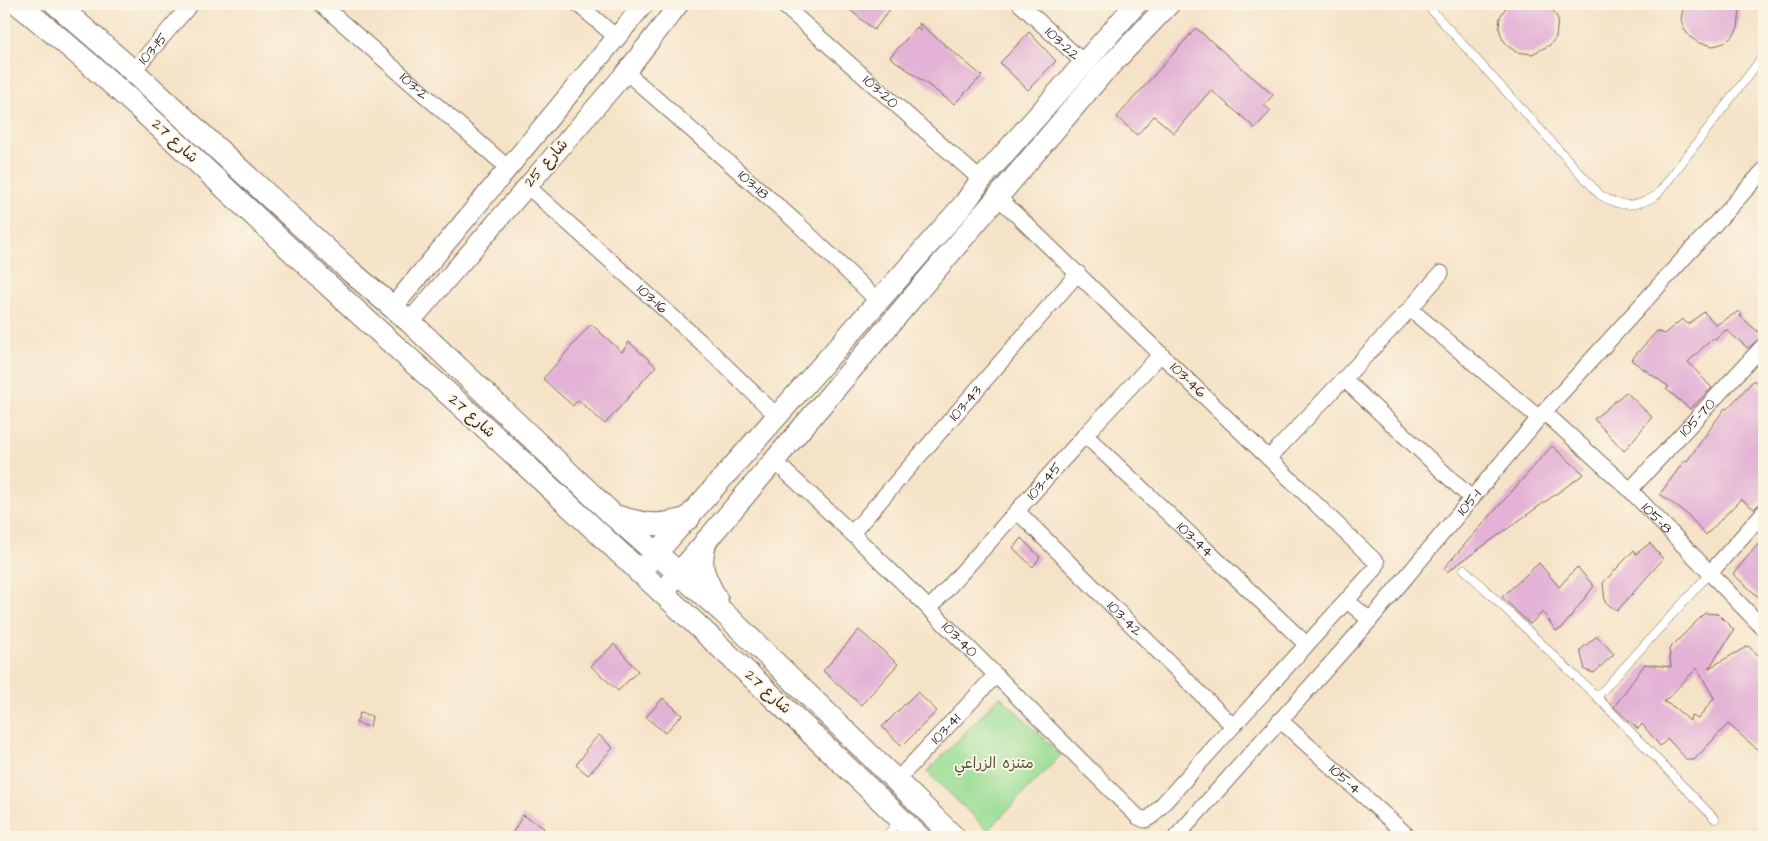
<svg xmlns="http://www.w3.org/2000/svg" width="1768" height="841" viewBox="0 0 1768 841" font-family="'Architects Daughter','Playpen Sans Arabic',sans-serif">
<rect width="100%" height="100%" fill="#fcf5e5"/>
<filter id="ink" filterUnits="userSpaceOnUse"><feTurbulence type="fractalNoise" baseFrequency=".02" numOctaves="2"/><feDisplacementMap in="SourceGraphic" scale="10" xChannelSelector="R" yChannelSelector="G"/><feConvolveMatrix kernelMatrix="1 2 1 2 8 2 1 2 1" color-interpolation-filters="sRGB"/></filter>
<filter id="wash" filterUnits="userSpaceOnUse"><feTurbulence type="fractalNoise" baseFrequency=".0096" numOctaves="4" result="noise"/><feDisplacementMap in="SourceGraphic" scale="20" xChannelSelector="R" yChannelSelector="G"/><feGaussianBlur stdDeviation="1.12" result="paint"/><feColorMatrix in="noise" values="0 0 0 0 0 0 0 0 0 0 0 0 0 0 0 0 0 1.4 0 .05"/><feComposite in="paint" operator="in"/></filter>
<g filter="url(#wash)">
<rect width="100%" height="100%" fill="#f5e3c8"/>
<polygon fill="#9add95" stroke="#6a845a" points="1000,696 1061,755 988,830 927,772"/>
<g id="blocks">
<g fill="#e3b2d6" fill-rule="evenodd">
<polygon points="843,4 894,4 874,30"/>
<polygon points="1508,4 1549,4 1558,19 1556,37 1550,45 1532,54 1516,52 1508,46 1502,38 1499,28 1500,17"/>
<polygon points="1684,4 1738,4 1740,10 1738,28 1732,37 1724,43 1714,46 1699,43 1690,37 1684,29 1681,19"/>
<polygon points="919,23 982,76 954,104 890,57 917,27 921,31"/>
<polygon points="1196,28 1273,95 1264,105 1271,111 1255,128 1211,90 1174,133 1154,116 1137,135 1117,117"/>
<polygon points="1029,32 1056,61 1028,90 1000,63"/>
<polygon points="1739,311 1742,315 1740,316 1763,336 1748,348 1726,330 1715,340 1713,338 1688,362 1712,388 1690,409 1666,389 1669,387 1631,360 1657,331 1664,334 1682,319 1688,324 1704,312 1716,325"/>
<polygon points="591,324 622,352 629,342 656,366 605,424 578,400 573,406 543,379"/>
<polygon points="1754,380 1764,391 1764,499 1754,509 1741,499 1706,535 1688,515 1660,494 1685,460 1687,461 1725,408 1727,409"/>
<polygon points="1626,392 1652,417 1624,451 1594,419"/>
<polygon points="1552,446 1584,474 1447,572 1444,568"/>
<polygon points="1764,537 1764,602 1733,574"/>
<polygon points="1021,538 1040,557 1033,567 1013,548"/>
<polygon points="1650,543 1663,559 1617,611 1605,602 1603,583 1634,550 1636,554"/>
<polygon points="1539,563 1559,587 1577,567 1594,586 1562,628 1556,631 1543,612 1530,624 1502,597"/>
<path d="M 1705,613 L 1718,614 L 1734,630 L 1709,668 L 1748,646 L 1764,660 L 1764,755 L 1728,724 L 1694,760 L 1687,760 L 1668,739 L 1660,746 L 1642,724 L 1638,729 L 1614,707 L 1645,664 L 1671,667 L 1669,649 ZM 1697,668 L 1714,698 L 1698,719 L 1691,715 L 1690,721 L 1674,707 L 1664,702 Z"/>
<polygon points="859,630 898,664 861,705 823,671"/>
<polygon points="1597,636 1614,654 1594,673 1585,670 1580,650"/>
<polygon points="614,644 638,671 618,691 591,666"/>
<polygon points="917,692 937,711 902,746 882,727"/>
<polygon points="663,698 682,715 665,733 646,717"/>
<polygon points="360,713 372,716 370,727 356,723"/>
<polygon points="599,735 613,748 588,775 576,765 586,752 585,750"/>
<polygon points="523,815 544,828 538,837 510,837"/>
</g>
</g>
</g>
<g filter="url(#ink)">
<use href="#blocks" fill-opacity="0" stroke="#7c6b5a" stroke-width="1"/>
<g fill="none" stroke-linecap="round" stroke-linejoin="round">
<g stroke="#7c6b5a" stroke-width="9">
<g id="service">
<path d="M 1426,4 L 1600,195 C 1621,208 1636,208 1657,195 L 1764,55"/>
<polyline points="1464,569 1597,697 1715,819"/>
<polyline points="1597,697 1710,573"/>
<polyline points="885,837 899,821"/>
</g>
</g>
<g stroke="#7c6b5a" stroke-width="17">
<g id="minor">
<path id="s1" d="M 321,4 L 508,168"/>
<polyline points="578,4 616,37"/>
<path id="s2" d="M 782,4 L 981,180"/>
<path id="s3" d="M 1020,4 L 1083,62"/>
<path id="s4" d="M 133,71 L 191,4"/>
<path id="s5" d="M 626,72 L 796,222 L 878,301"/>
<path id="s6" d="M 526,185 L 703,344 L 777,416"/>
<polyline points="1410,309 1539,418"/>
<polyline points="1344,379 1472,499"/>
<path id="s7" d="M 1544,412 L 1630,490 L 1764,629"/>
<path id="s8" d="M 1085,435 L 1306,644"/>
<polyline points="1269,458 1410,309 1441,273"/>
<path id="s9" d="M 773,460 C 899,574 1017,698 1138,817 L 1145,820 L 1152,816 L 1375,569 L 1377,563 L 999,198"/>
<path id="s10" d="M 1630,490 L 1764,345"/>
<path id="s11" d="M 1017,511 L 1233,726"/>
<path id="s12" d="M 853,532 L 1078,273"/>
<polyline points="1710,573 1764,512"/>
<polyline points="1346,600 1370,620"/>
<path id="s13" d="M 929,609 L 1085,435 L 1161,354"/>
<path id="s14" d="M 1280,720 L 1409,837"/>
<path id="s15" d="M 896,781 L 995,676"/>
<path id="s16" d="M 1176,837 L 1370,620 L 1544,412 L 1764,170"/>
</g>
</g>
<g stroke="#7c6b5a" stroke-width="21">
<g id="tertiary">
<polyline points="393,307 644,4"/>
<polyline points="410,322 626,72 679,4"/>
</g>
</g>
<g stroke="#7c6b5a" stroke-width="23">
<g id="secondary">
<polyline points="639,573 964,204 981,180 1136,4"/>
<polyline points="662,593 1102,74 1169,4"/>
</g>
</g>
<g stroke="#7c6b5a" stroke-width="24">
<g id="primary">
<path d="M 18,4 C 125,90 223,187 324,281 C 378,332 434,380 488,430 C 633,565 777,699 919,837"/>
<polyline points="56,4 133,71 349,270 410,322 614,516 724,613 954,837"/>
<path d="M 619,517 C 648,526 660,527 689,518"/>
<path d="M 706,541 C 697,569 705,576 717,601"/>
</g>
</g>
<use href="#service" stroke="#fff" stroke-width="8"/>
<use href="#minor" stroke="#fff" stroke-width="15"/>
<use href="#tertiary" stroke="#fff" stroke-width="19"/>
<use href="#secondary" stroke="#fff" stroke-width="21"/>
<use href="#primary" stroke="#fff" stroke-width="22"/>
</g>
</g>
<g text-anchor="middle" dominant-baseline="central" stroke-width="4" stroke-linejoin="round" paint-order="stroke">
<g font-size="15" fill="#3b2a1e" stroke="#fcf5e5">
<text stroke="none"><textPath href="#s3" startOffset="58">103-22</textPath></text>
<text stroke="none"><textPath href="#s4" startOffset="30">103-15</textPath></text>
<text stroke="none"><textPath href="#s1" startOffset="124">103-2</textPath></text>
<text stroke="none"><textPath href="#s2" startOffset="132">103-20</textPath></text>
<text transform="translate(175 141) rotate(43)">شارع 27</text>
<text transform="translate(546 163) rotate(-49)">شارع 25</text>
<text stroke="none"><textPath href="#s5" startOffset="170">103-18</textPath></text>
<text stroke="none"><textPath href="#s6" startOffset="170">103-16</textPath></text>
<text transform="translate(1188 380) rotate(44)">103-46</text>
<text stroke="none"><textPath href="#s12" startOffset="171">103-43</textPath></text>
<text transform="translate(472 416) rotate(42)">شارع 27</text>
<text stroke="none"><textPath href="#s10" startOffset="99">105-70</textPath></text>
<text stroke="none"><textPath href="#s13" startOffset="172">103-45</textPath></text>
<text stroke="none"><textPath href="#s16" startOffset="445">105-1</textPath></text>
<text stroke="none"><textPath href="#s7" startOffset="155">105-8</textPath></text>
<text stroke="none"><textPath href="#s8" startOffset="152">103-44</textPath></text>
<text stroke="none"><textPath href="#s11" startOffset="152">103-42</textPath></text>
<text stroke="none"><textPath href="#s9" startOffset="259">103-40</textPath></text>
<text transform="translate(768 692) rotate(43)">شارع 27</text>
<text stroke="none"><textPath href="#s15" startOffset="72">103-41</textPath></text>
<text stroke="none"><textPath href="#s14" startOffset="88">105-4</textPath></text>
</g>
<g font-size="15" fill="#53573c" stroke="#fcf5e5">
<text x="994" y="763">متنزه الزراعي</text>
</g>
</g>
<rect width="1768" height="841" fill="none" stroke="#fcf5e5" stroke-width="20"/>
</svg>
